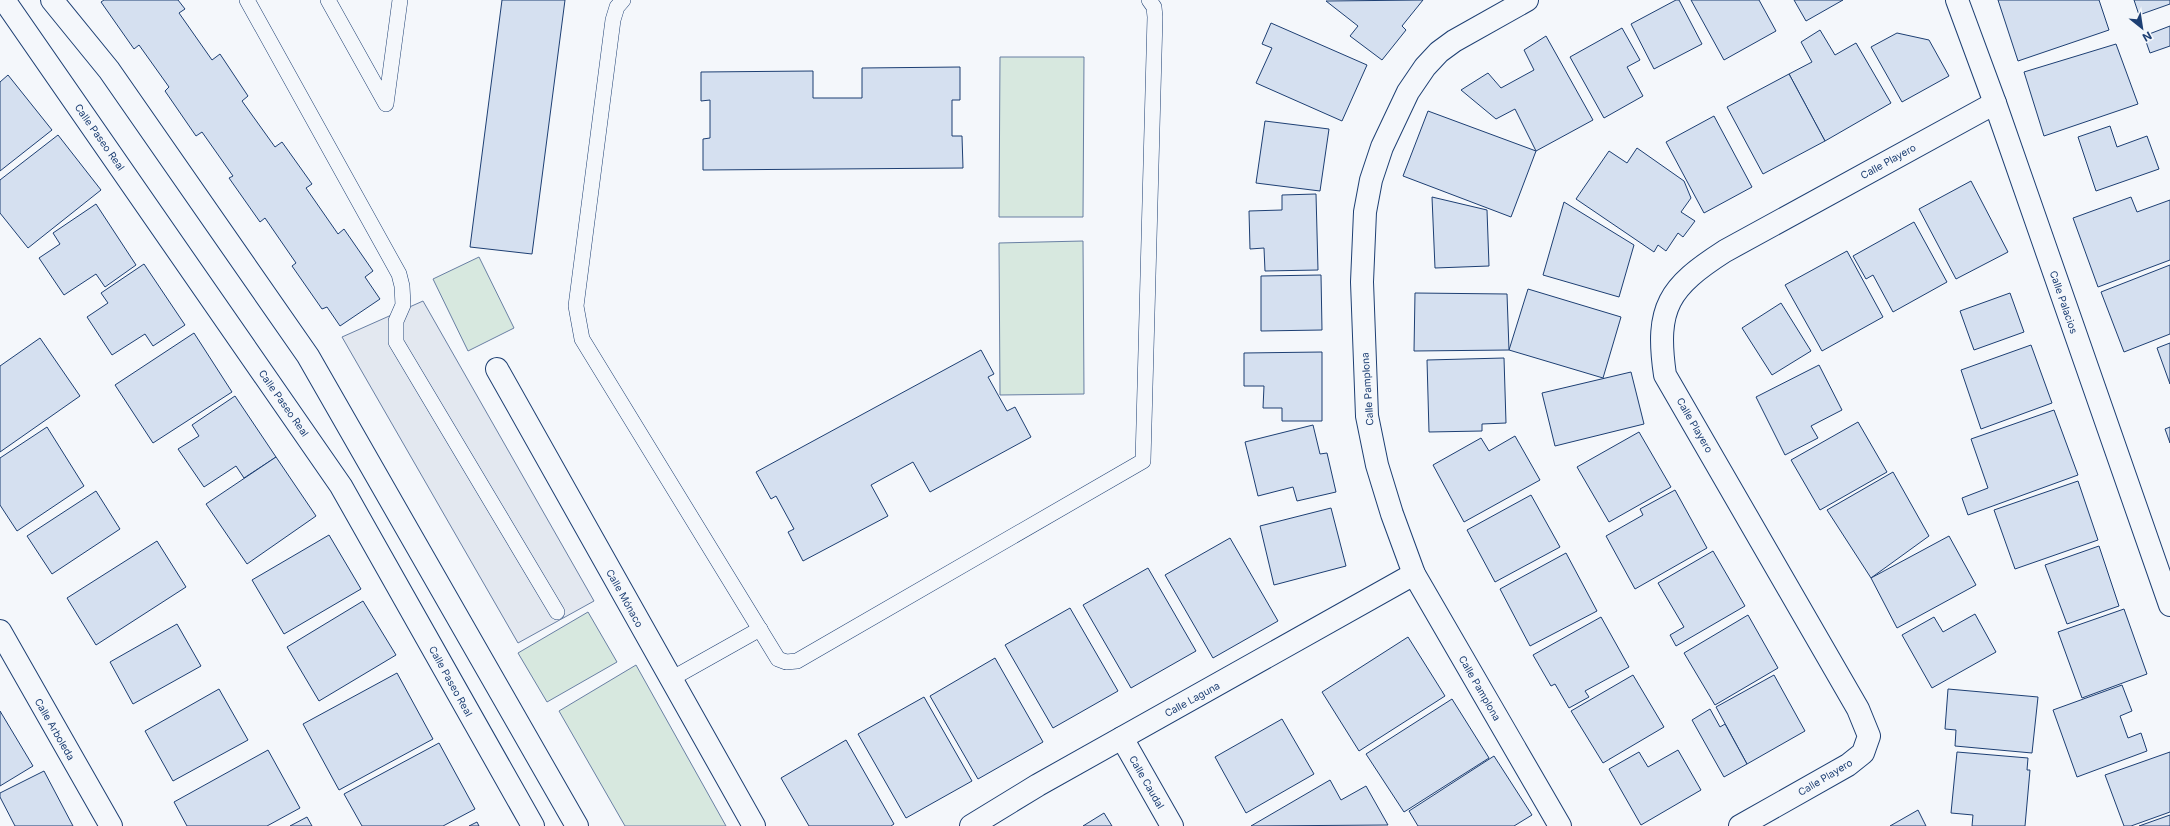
<svg xmlns="http://www.w3.org/2000/svg" width="2170" height="826" viewBox="0 0 2170 826" font-family="Inter,sans-serif">
<rect width="100%" height="100%" fill="#f4f7fb"/>
<g fill="#d7e8df" stroke="#687fa3">
<polygon points="1000,57 1084,57 1083,217 999,217"/>
<polygon points="1083,241 1084,394 1000,395 999,243"/>
<polygon points="479,257 514,328 468,351 433,279"/>
<polygon points="588,612 617,662 547,702 518,653"/>
<polygon points="636,665 726,826 625,826 559,711"/>
</g>
<polygon fill="#e3e8f0" stroke="#687fa3" points="423,301 594,601 518,643 342,337"/>
<g fill="#d5e0f0" stroke="#1d3f73">
<polygon points="104,0 178,0 185,9 179,13 212,60 220,54 248,96 242,101 275,147 282,142 312,184 306,188 338,234 344,229 373,271 365,277 380,299 340,326 327,307 322,309 292,266 296,263 265,218 260,222 229,178 233,176 202,132 196,136 165,91 169,87 139,45 134,49 101,2"/>
<polygon points="502,0 565,0 532,254 470,247"/>
<polygon points="1423,0 1402,26 1406,30 1382,60 1350,36 1358,26 1326,1"/>
<polygon points="1676,0 1679,0 1702,44 1654,69 1631,24"/>
<polygon points="1691,0 1759,0 1776,31 1724,60"/>
<polygon points="1794,0 1843,0 1806,21"/>
<polygon points="1998,0 2099,0 2109,30 2018,61"/>
<polygon points="2134,0 2170,0 2170,4 2139,15"/>
<polygon points="1271,23 1367,65 1342,121 1256,83 1272,48 1262,44"/>
<polygon points="2170,26 2170,46 2150,53 2144,36"/>
<polygon points="1622,28 1640,60 1627,67 1643,96 1604,118 1570,57"/>
<polygon points="1820,30 1835,55 1856,43 1891,103 1825,141 1789,74 1812,62 1801,42"/>
<polygon points="1897,33 1929,40 1949,76 1902,102 1871,47"/>
<polygon points="1546,36 1593,120 1536,151 1515,109 1496,119 1461,90 1488,73 1501,88 1534,70 1524,50"/>
<polygon points="2116,44 2138,104 2044,136 2024,72"/>
<polygon points="960,67 960,100 952,100 952,136 962,136 963,168 703,170 703,139 710,138 710,100 701,101 701,72 813,71 813,98 862,98 862,68"/>
<polygon points="1789,74 1825,141 1763,174 1727,107"/>
<polygon points="8,75 52,130 0,171 0,82"/>
<polygon points="1428,111 1536,151 1511,217 1403,176"/>
<polygon points="1714,116 1752,187 1704,213 1666,142"/>
<polygon points="1265,121 1329,129 1320,191 1256,183"/>
<polygon points="2110,126 2117,147 2147,136 2159,169 2096,191 2078,137"/>
<polygon points="58,135 101,190 28,248 0,213 0,180"/>
<polygon points="1637,148 1684,181 1691,198 1681,212 1695,221 1683,237 1678,233 1666,251 1658,245 1654,252 1576,199 1609,151 1627,163"/>
<polygon points="1971,181 2008,252 1956,279 1919,209"/>
<polygon points="1316,194 1318,270 1265,271 1264,248 1250,249 1249,211 1282,210 1282,195"/>
<polygon points="1432,197 1487,210 1489,266 1435,268"/>
<polygon points="2131,197 2137,212 2170,200 2170,260 2098,287 2073,218"/>
<polygon points="1564,202 1634,245 1619,297 1543,275"/>
<polygon points="96,204 136,265 105,287 96,274 64,295 39,258 60,244 53,233"/>
<polygon points="1914,222 1947,282 1893,312 1873,275 1866,279 1853,256"/>
<polygon points="1847,251 1883,317 1822,351 1785,285"/>
<polygon points="144,264 185,325 153,346 145,334 112,355 87,317 108,303 101,293"/>
<polygon points="2170,265 2170,334 2124,352 2101,292"/>
<polygon points="1321,275 1322,330 1261,331 1261,276"/>
<polygon points="1528,289 1621,317 1603,378 1509,350"/>
<polygon points="1415,293 1507,294 1509,350 1414,351"/>
<polygon points="2010,293 2024,332 1974,350 1960,311"/>
<polygon points="1781,303 1811,351 1772,375 1742,328"/>
<polygon points="194,333 232,392 153,443 115,385"/>
<polygon points="40,338 80,396 0,452 0,366"/>
<polygon points="2170,343 2170,384 2157,348"/>
<polygon points="2031,345 2052,403 1981,429 1961,370"/>
<polygon points="981,350 994,374 988,377 1007,411 1015,407 1031,437 930,492 913,462 871,485 888,516 803,561 788,532 794,529 776,496 771,499 756,472"/>
<polygon points="1322,352 1322,421 1282,421 1282,408 1263,408 1264,386 1244,386 1244,353"/>
<polygon points="1504,358 1506,423 1482,424 1482,431 1429,432 1427,360"/>
<polygon points="1819,365 1842,410 1811,426 1818,438 1785,455 1756,397"/>
<polygon points="1631,372 1644,424 1555,446 1542,393"/>
<polygon points="235,396 276,457 244,478 236,466 204,487 178,449 199,436 192,425"/>
<polygon points="2054,410 2078,475 1968,515 1962,498 1988,488 1971,439"/>
<polygon points="1858,422 1887,472 1820,510 1791,460"/>
<polygon points="1313,425 1320,454 1327,453 1336,492 1297,501 1293,487 1258,496 1245,442"/>
<polygon points="47,427 84,486 17,531 0,505 0,458"/>
<polygon points="2170,427 2170,443 2165,429"/>
<polygon points="1639,432 1671,487 1609,522 1577,467"/>
<polygon points="1515,436 1540,480 1464,522 1433,465 1481,438 1489,451"/>
<polygon points="276,457 316,516 247,564 206,504"/>
<polygon points="1893,472 1929,536 1871,578 1827,510"/>
<polygon points="2078,481 2098,540 2015,569 1994,510"/>
<polygon points="1675,490 1707,548 1635,589 1606,536 1643,515 1640,509"/>
<polygon points="96,491 120,529 52,574 27,536"/>
<polygon points="1531,495 1560,547 1495,582 1467,530"/>
<polygon points="1331,508 1346,566 1274,585 1260,526"/>
<polygon points="329,535 361,589 284,634 252,580"/>
<polygon points="1949,536 1976,585 1897,628 1871,578"/>
<polygon points="1230,538 1278,621 1213,658 1165,575"/>
<polygon points="157,541 186,587 96,645 67,598"/>
<polygon points="2099,546 2119,606 2067,624 2045,565"/>
<polygon points="1713,551 1745,606 1676,646 1670,635 1684,627 1658,583"/>
<polygon points="1566,553 1597,611 1530,646 1500,589"/>
<polygon points="1148,568 1196,651 1131,688 1083,605"/>
<polygon points="363,601 396,655 319,701 287,647"/>
<polygon points="1070,608 1118,691 1053,728 1005,645"/>
<polygon points="2124,609 2147,674 2082,698 2058,632"/>
<polygon points="1975,614 1996,652 1932,688 1902,635 1934,617 1943,632"/>
<polygon points="1748,615 1778,668 1715,705 1684,653"/>
<polygon points="1601,617 1629,667 1585,691 1589,697 1569,708 1555,684 1551,686 1533,655"/>
<polygon points="177,624 201,666 133,704 110,662"/>
<polygon points="1408,637 1445,696 1359,751 1322,692"/>
<polygon points="995,658 1043,742 978,779 930,696"/>
<polygon points="397,673 433,739 339,790 303,724"/>
<polygon points="1633,675 1664,727 1603,763 1571,711"/>
<polygon points="1774,675 1805,731 1747,764 1716,707"/>
<polygon points="2122,685 2132,711 2120,716 2128,738 2141,733 2147,751 2077,777 2053,710"/>
<polygon points="219,689 248,740 173,781 145,731"/>
<polygon points="1948,689 2038,697 2032,753 1955,746 1956,730 1945,729"/>
<polygon points="924,697 972,781 906,818 858,734"/>
<polygon points="1452,699 1489,758 1404,812 1366,754"/>
<polygon points="1710,709 1720,727 1725,724 1747,764 1724,777 1692,720"/>
<polygon points="0,711 33,766 0,786"/>
<polygon points="1282,719 1314,774 1246,813 1215,757"/>
<polygon points="846,740 894,824 891,826 809,826 781,778"/>
<polygon points="439,743 475,809 443,826 362,826 344,794"/>
<polygon points="268,750 300,808 267,826 187,826 174,802"/>
<polygon points="1678,750 1701,790 1641,825 1609,769 1639,752 1648,767"/>
<polygon points="1957,752 2028,758 2027,770 2030,770 2025,826 1972,826 1973,815 1951,813"/>
<polygon points="2170,752 2170,812 2131,826 2124,826 2105,775"/>
<polygon points="1494,756 1532,815 1514,826 1418,826 1409,811"/>
<polygon points="44,771 73,826 15,826 0,797 0,793"/>
<polygon points="1330,780 1341,800 1366,786 1388,825 1251,826"/>
<polygon points="1918,810 1926,826 1890,826"/>
<polygon points="1104,813 1112,826 1083,826"/>
<polygon points="2170,815 2170,826 2139,826"/>
<polygon points="307,817 312,826 290,826"/>
<polygon points="477,822 479,826 469,826"/>
</g>
<g fill="none" stroke-linecap="round" stroke-linejoin="round">
<g stroke="#1d3f73" stroke-width="16">
<g id="service">
<polyline points="247,0 399,274 402,286 403,305 396,321 396,342 557,612"/>
<polyline points="328,0 386,104 400,0"/>
<polyline points="623,0 617,7 613,20 576,306 582,339 778,659 786,662 797,661 1143,461 1155,17 1154,7 1149,0"/>
<polyline points="671,679 760,629"/>
</g>
</g>
<g stroke="#1d3f73" stroke-width="24">
<g id="minor">
<polyline points="4,0 341,486 533,826"/>
<polyline points="52,0 109,70 308,356 577,826"/>
<polyline points="1527,0 1454,41 1439,52 1425,67 1408,92 1382,147 1371,180 1365,212 1362,282 1367,416 1377,465 1392,514 1414,574 1560,826"/>
<polyline points="1957,0 1995,103 2170,605"/>
<polyline points="497,369 754,826"/>
<polyline points="0,631 111,826"/>
<polyline points="1122,738 1172,826"/>
<polyline points="971,826 1038,785 1414,574"/>
<path d="M 1740,826 L 1848,765 L 1863,753 L 1869,736 L 1858,709 L 1665,375 C 1655,307 1669,287 1725,251 L 1995,103"/>
</g>
</g>
<use href="#service" stroke="#f4f7fb" stroke-width="15"/>
<use href="#minor" stroke="#f4f7fb" stroke-width="22"/>
</g>
<g text-anchor="middle" dominant-baseline="central" stroke-width="3" stroke-linejoin="round" paint-order="stroke">
<g font-size="10" fill="#1d3f73" stroke="#f4f7fb">
<text transform="translate(100 137) rotate(55)">Calle Paseo Real</text>
<text transform="translate(1888 161) rotate(-29)">Calle Playero</text>
<text transform="translate(2064 302) rotate(71)">Calle Palacios</text>
<text transform="translate(1367 389) rotate(-94)">Calle Pamplona</text>
<text transform="translate(284 403) rotate(55)">Calle Paseo Real</text>
<text transform="translate(1695 425) rotate(60)">Calle Playero</text>
<text transform="translate(625 598) rotate(61)">Calle Mónaco</text>
<text transform="translate(451 681) rotate(61)">Calle Paseo Real</text>
<text transform="translate(1480 688) rotate(60)">Calle Pamplona</text>
<text transform="translate(1192 699) rotate(-29)">Calle Laguna</text>
<text transform="translate(55 729) rotate(60)">Calle Arboleda</text>
<text transform="translate(1825 777) rotate(-31)">Calle Playero</text>
<text transform="translate(1147 782) rotate(60)">Calle Caudal</text>
</g>
</g>
<g transform="translate(2142 28) rotate(150)" stroke="#f4f7fb" stroke-width="3" paint-order="stroke">
<path d="M0-3L7 15L0 10L-7 15Z" fill="#1d3f73"/>
<text y="-6" font-size="11" font-weight="bold" text-anchor="middle" fill="#1d3f73">N</text>
</g>
</svg>
